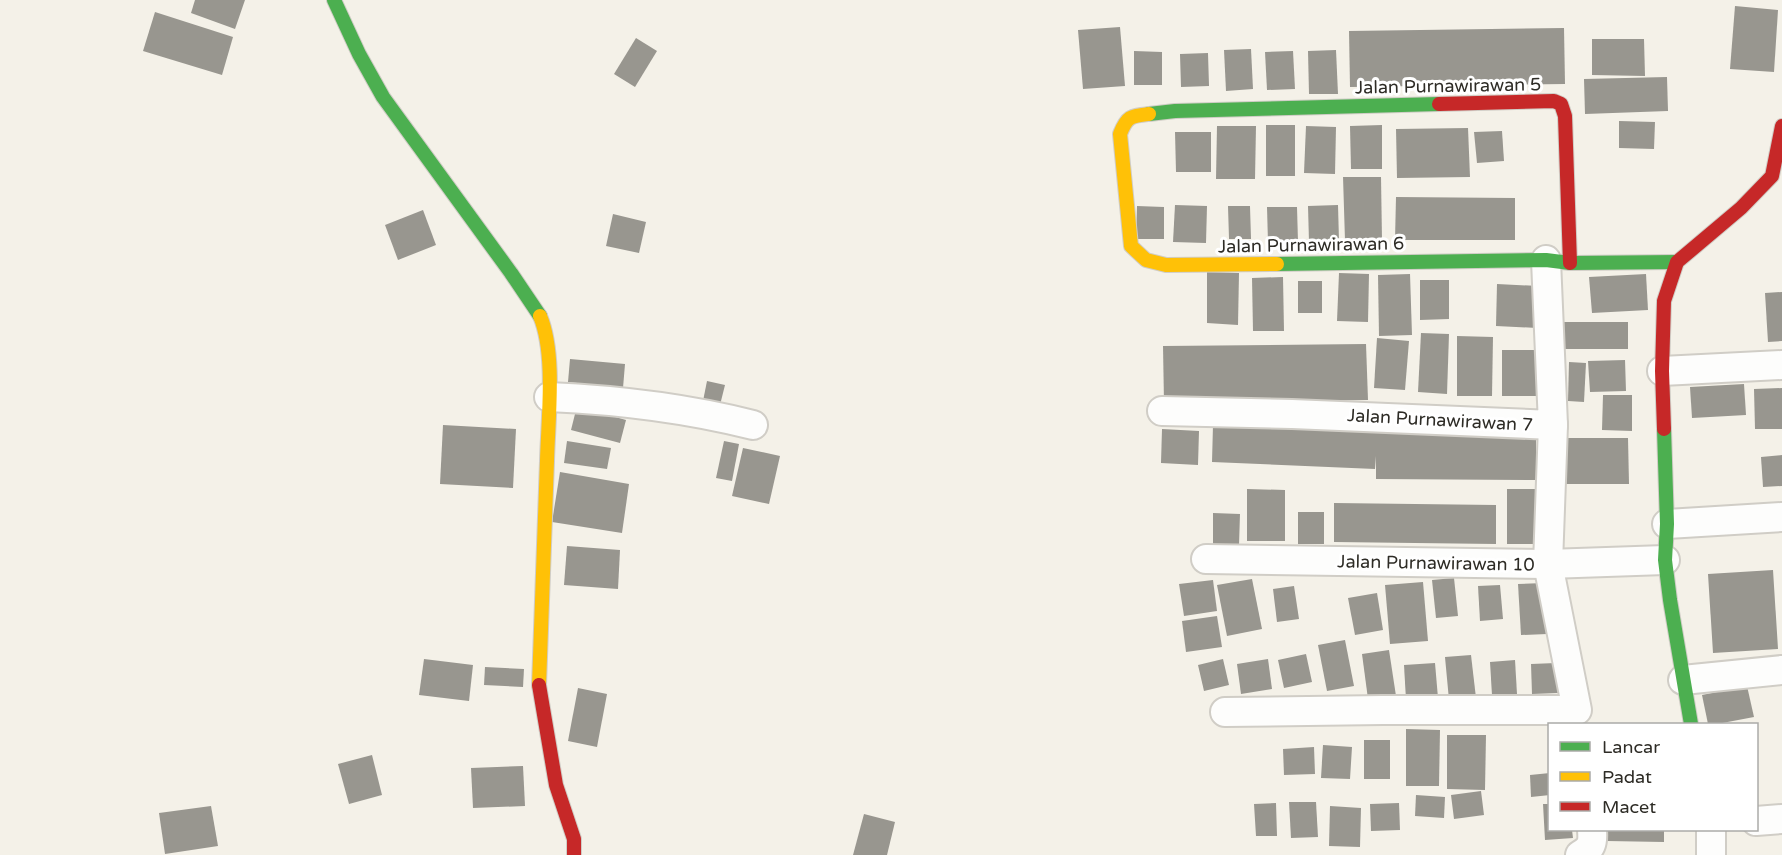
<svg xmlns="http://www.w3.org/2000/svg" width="1782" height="855" viewBox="0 0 1782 855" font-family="'Varela Round',sans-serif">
<rect width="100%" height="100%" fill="#f4f1e8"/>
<g fill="#98968f">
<polygon points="195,0 245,0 235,29 191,13"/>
<polygon points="1735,6 1778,10 1774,72 1730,69"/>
<polygon points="155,12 233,37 222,75 143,51"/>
<polygon points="1120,27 1125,86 1083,89 1078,30"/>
<polygon points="1564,28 1565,84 1350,87 1349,31"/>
<polygon points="636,38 657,51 635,87 614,74"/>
<polygon points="1592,39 1644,39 1645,76 1592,75"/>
<polygon points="1251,49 1253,89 1226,91 1224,50"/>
<polygon points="1336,50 1338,94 1309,94 1308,51"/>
<polygon points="1134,51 1162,52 1162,85 1134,85"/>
<polygon points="1293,51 1295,89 1267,90 1265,52"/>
<polygon points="1208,53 1209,86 1181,87 1180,54"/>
<polygon points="1667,77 1668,111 1585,114 1584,79"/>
<polygon points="1619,121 1655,122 1654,149 1619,148"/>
<rect x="1266" y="125" width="29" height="51"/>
<polygon points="1382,125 1382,169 1351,169 1350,126"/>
<polygon points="1217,126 1256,126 1255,179 1216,179"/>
<polygon points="1306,126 1336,127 1335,174 1304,173"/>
<polygon points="1468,128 1470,177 1397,178 1396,129"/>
<polygon points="1502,131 1504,161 1477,163 1474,132"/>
<polygon points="1175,132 1211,132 1211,172 1176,172"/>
<polygon points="1343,177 1381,177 1382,240 1345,241"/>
<polygon points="1396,197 1515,198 1515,240 1395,240"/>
<polygon points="1175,205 1207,206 1206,243 1173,242"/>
<polygon points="1338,205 1339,241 1309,242 1308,206"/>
<polygon points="1137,206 1164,207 1164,239 1136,239"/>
<polygon points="1228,206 1250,206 1251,239 1229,239"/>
<polygon points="1267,207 1297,207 1298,242 1268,243"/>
<polygon points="423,210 436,245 398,260 385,225"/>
<polygon points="613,214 646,222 639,253 606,246"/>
<polygon points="1207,272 1239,273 1238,325 1207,323"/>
<polygon points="1339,273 1369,274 1368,322 1337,321"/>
<polygon points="1410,274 1412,335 1379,336 1378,275"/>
<polygon points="1646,274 1648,310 1592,313 1589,277"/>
<polygon points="1283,277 1284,331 1253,331 1252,278"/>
<polygon points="1420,280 1449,280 1449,319 1420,320"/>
<rect x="1298" y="281" width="24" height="32"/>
<polygon points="1497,284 1539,286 1537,328 1496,326"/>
<polygon points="1782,292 1782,341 1768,342 1765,293"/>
<rect x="1561" y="322" width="67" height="27"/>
<polygon points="1421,333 1449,334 1447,394 1418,392"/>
<polygon points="1457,336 1493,337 1492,396 1457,396"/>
<polygon points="1377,338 1409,341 1405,390 1374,388"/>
<polygon points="1366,344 1368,400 1164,403 1163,346"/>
<polygon points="1502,350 1537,350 1538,396 1502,396"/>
<polygon points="570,359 625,364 623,388 568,382"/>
<polygon points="1625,360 1626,391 1590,392 1588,361"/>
<polygon points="1569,362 1586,363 1584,402 1568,401"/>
<polygon points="707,381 725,385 720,405 703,401"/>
<polygon points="1744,384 1746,415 1692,418 1690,387"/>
<polygon points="1782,388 1782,429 1755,429 1754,389"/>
<polygon points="1603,395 1632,395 1632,431 1602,430"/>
<polygon points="577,406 626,420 620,443 571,430"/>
<polygon points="443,425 516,429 513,488 440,484"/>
<polygon points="1213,425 1536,434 1536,480 1376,479 1376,456 1375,469 1212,462"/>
<polygon points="1162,429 1199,431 1198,465 1161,463"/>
<polygon points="1563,438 1628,438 1629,484 1563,484"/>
<polygon points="567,441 611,448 607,469 564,463"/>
<polygon points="724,441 739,444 732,481 716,478"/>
<polygon points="743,448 780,456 769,504 732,496"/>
<polygon points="1782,455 1782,486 1763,487 1761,457"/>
<polygon points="560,472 629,484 622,533 552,522"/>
<polygon points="1247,489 1285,490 1285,541 1247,541"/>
<polygon points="1507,489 1536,489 1537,544 1507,544"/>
<polygon points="1334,503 1496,505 1496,544 1334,542"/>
<rect x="1298" y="512" width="26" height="32"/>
<polygon points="1213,513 1240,514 1239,545 1213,545"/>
<polygon points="567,546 620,550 618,589 564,585"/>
<polygon points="1773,570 1778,649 1713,653 1708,574"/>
<polygon points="1454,578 1458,616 1436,618 1432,580"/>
<polygon points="1252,579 1262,629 1227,636 1217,585"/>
<polygon points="1213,580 1217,611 1184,616 1179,584"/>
<polygon points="1423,582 1428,641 1390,644 1385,585"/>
<polygon points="1544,583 1547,634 1521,635 1518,584"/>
<polygon points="1500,585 1503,619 1480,621 1478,586"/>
<polygon points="1294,586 1299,619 1277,622 1273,589"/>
<polygon points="1377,593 1383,630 1355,635 1348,598"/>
<polygon points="1217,616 1222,647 1186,652 1182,621"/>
<polygon points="1345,640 1354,686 1327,691 1318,645"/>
<polygon points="1389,650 1396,696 1368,699 1362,654"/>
<polygon points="1306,654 1312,682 1284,688 1278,660"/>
<polygon points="1471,655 1476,698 1449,700 1445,657"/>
<polygon points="424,659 473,665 469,701 419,695"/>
<polygon points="1223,659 1229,685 1204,691 1198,665"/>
<polygon points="1268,659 1272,689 1241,694 1237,664"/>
<polygon points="1515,660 1517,694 1492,695 1490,662"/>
<polygon points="1435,663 1438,698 1406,700 1404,665"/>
<polygon points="1556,663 1558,693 1532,694 1531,664"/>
<polygon points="485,667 524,669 523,687 484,685"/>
<polygon points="1747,686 1754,717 1717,724 1708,724 1702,695"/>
<polygon points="578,688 607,694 597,747 568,741"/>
<polygon points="1406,729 1440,730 1439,786 1406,786"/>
<polygon points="1447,735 1486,735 1485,790 1447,789"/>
<rect x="1364" y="740" width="26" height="39"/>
<polygon points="1323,745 1352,747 1350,779 1321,778"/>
<polygon points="1314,747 1315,774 1284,775 1283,749"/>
<polygon points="372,755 382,795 349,804 338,764"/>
<polygon points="523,766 525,806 473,808 471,768"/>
<polygon points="1550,773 1550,795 1531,797 1530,775"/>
<polygon points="1481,791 1484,815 1454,819 1451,795"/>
<polygon points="1416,795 1445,797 1444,818 1415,816"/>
<polygon points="1289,802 1316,802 1318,837 1291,838"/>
<polygon points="1276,803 1277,836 1256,836 1254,804"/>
<polygon points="1399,803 1400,830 1371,831 1370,804"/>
<polygon points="1543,804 1550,804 1550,830 1572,830 1573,838 1545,840"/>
<polygon points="211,806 218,846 165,854 159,813"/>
<polygon points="1330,806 1361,808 1360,847 1329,846"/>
<polygon points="864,814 895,822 887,855 853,855"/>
<polygon points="1607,830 1664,830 1664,842 1607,841"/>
</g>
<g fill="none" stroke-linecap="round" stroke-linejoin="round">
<g stroke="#d0cdc6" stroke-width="32">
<g id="street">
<polyline points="1662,371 1782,365"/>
<path d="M 549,397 C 618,400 686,408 753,425"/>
<polyline points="1162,411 1292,414 1553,425 1546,260"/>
<polyline points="1667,524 1782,517"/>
<polyline points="1206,559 1548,564 1665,560"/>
<polyline points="1683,680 1782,670"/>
<polyline points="1225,712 1383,710 1577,710 1548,564 1553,425"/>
<polyline points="1756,821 1782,819"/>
<polyline points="1711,830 1711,855"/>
<path d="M 1580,855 C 1592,848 1593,843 1592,830"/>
</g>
</g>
<g stroke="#d0cdc6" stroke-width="16">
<g id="fast">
<polyline points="334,0 359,54 383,97 511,273 540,316"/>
<polyline points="1149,114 1175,111 1439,104"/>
<polyline points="1277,264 1546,260 1570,263 1677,262"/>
<polyline points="1664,429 1667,524 1665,560 1670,600 1691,724"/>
</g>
</g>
<g stroke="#d0cdc6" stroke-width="16">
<g id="slow">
<path d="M 1149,114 C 1131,116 1127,116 1120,134 L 1131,246 L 1146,260 L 1166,265 L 1277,264"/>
<path d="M 539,685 C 542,610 544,536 547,461 C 548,419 556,354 540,316"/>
</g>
</g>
<g stroke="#d0cdc6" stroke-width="16">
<g id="jam">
<polyline points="1439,104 1554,101 1561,104 1565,116 1570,263"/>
<polyline points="1664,429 1662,371 1664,301 1677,262 1741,208 1772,176 1782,126"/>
<polyline points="539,685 556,785 574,839 574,855"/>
</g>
</g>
<use href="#street" stroke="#fdfdfc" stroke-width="28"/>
<use href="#fast" stroke="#4caf50" stroke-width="14"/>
<use href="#slow" stroke="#ffc107" stroke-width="14"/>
<use href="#jam" stroke="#c62828" stroke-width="14"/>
</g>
<g text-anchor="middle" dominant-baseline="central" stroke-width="6" stroke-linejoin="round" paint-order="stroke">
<g font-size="18" fill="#2e2c26" stroke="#fff">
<text transform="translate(1448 86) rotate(-1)">Jalan Purnawirawan 5</text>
<text transform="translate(1311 245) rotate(-1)">Jalan Purnawirawan 6</text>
<text transform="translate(1440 420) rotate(3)">Jalan Purnawirawan 7</text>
<text transform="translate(1436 563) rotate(1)">Jalan Purnawirawan 10</text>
</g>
</g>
<rect x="1548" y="723" width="210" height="108" fill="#ffffff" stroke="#ababa8" stroke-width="1.5"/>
<rect x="1560" y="742" width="30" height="9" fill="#4caf50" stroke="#ababa8" stroke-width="1.5"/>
<text x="1602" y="753" font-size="18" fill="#2e2c26">Lancar</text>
<rect x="1560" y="772" width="30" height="9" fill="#ffc107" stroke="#ababa8" stroke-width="1.5"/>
<text x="1602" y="783" font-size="18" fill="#2e2c26">Padat</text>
<rect x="1560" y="802" width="30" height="9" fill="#c62828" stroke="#ababa8" stroke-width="1.5"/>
<text x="1602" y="813" font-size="18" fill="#2e2c26">Macet</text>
</svg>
